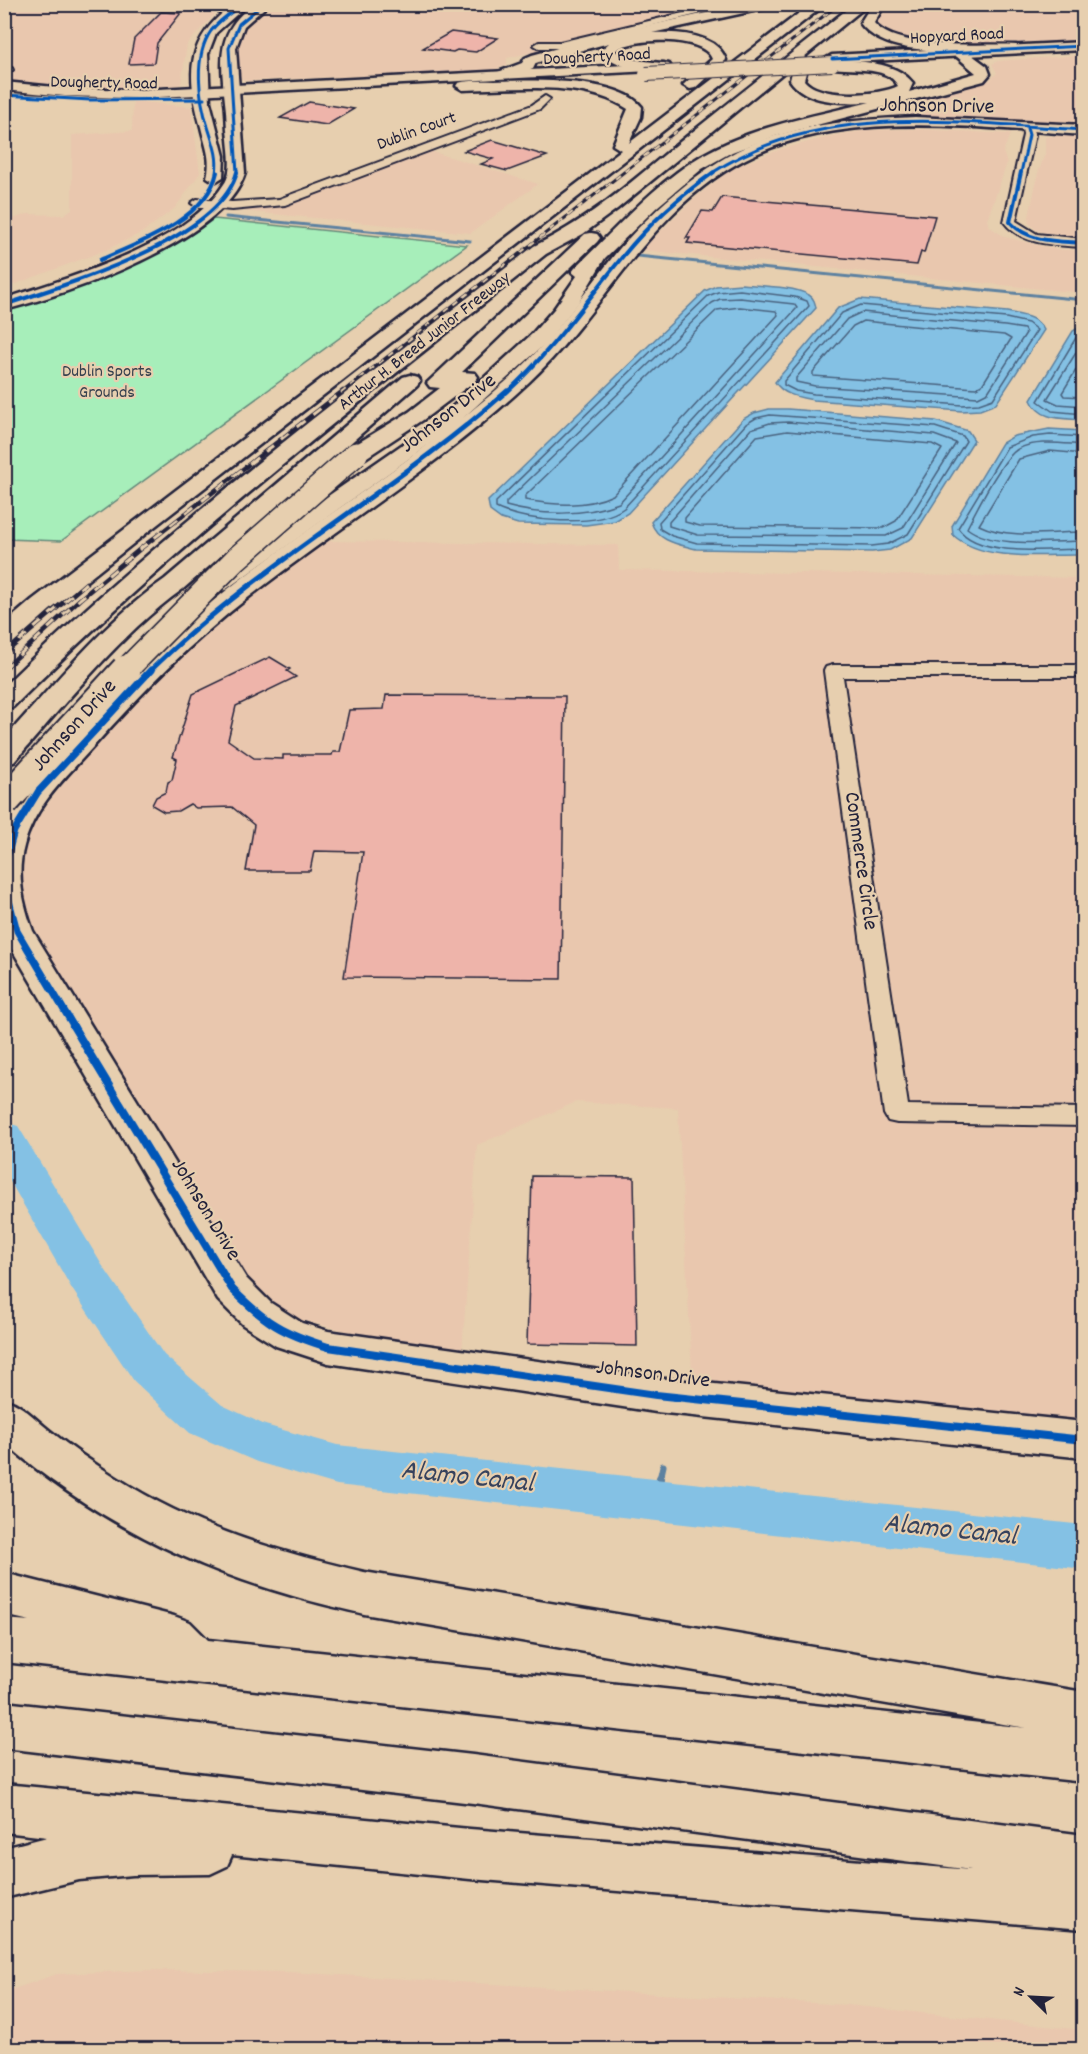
<svg xmlns="http://www.w3.org/2000/svg" width="1088" height="2054" viewBox="0 0 1088 2054" font-family="Dekko,sans-serif">
<rect width="100%" height="100%" fill="#e7cfaf"/>
<filter id="ink" filterUnits="userSpaceOnUse"><feTurbulence type="fractalNoise" baseFrequency=".0167" numOctaves="2"/><feDisplacementMap in="SourceGraphic" scale="12" xChannelSelector="R" yChannelSelector="G"/><feConvolveMatrix kernelMatrix="1 2 1 2 8 2 1 2 1" color-interpolation-filters="sRGB"/></filter>
<g filter="url(#ink)">
<g fill="#e9c7ae">
<polygon points="17,5 233,5 216,13 187,44 181,84 172,88 148,90 94,89 5,82 5,10"/>
<polygon points="275,5 742,5 507,58 507,65 494,70 248,81 241,79 236,52 246,28 254,19"/>
<polygon points="893,5 1083,5 1083,42 949,44 894,38 873,25 875,21"/>
<polygon points="1083,55 1083,123 1006,122 892,113 893,105 990,80 997,73 992,64 998,61"/>
<polygon points="133,101 191,107 200,173 175,208 143,232 106,250 5,288 5,222 27,214 63,215 72,209 72,135 132,131"/>
<polygon points="916,129 1010,134 1003,152 1007,163 987,220 990,227 1005,237 1055,249 1083,251 1083,293 641,250 695,198 732,168 781,149 836,135 867,130"/>
<polygon points="1050,136 1083,136 1083,237 1045,233 1036,230 1028,222 1038,173 1045,154 1045,137"/>
<polygon points="427,150 538,184 471,233 232,210 236,207 287,204"/>
<polygon points="323,541 618,545 619,570 1083,578 1083,1429 693,1391 678,1108 576,1102 477,1145 462,1352 367,1336 297,1319 258,1298 113,1063 34,927 24,896 22,871 25,849 36,820 58,790 120,717 156,679 208,631"/>
<polygon points="152,1970 288,1972 847,2005 1083,2030 1083,2049 5,2049 5,1992 57,1974"/>
</g>
<path fill="#a7eeba" stroke="#64887a" stroke-width="1.5" d="M 214,219 L 467,245 L 61,541 L 5,539 L 5,312 C 76,286 152,265 214,219 Z"/>
<g fill="#84c1e4" stroke="#5d81a0" stroke-width="1.5">
<path d="M 741,284 C 759,286 794,286 809,295 C 814,298 815,303 816,308 L 628,513 L 615,521 L 586,525 L 518,524 L 501,519 L 490,511 L 488,501 L 705,291 L 716,286 Z"/>
<path d="M 860,299 L 1007,312 C 1021,315 1037,316 1044,330 L 996,404 L 980,410 L 962,411 L 813,400 C 798,397 783,395 775,382 L 838,308 Z"/>
<path d="M 1083,325 L 1083,420 C 1063,418 1040,421 1031,400 L 1073,331 Z"/>
<path d="M 769,409 L 788,409 L 936,421 L 968,431 L 974,440 L 912,538 L 890,550 L 872,552 L 696,549 C 678,544 658,542 651,522 L 743,419 L 754,413 Z"/>
<path d="M 1049,429 L 1083,431 L 1083,555 C 1043,554 984,563 953,535 L 952,526 L 1002,443 L 1014,436 Z"/>
</g>
<g fill="none" stroke-linecap="round" stroke-linejoin="round">
<g stroke="#49627f" stroke-width="1.5">
<path d="M 740,290 L 795,297 L 807,301 L 809,306 L 624,508 C 597,528 525,522 496,508 L 496,502 L 708,296 L 718,292 Z"/>
<path d="M 740,298 L 794,304 L 797,308 L 619,503 C 585,516 541,516 506,506 L 506,502 L 712,303 L 720,299 Z"/>
<polygon points="861,305 1006,318 1028,323 1037,330 993,399 979,404 962,405 814,394 796,391 784,385 784,381 842,313"/>
<path d="M 740,307 L 776,311 L 778,315 L 613,495 C 586,508 553,505 525,500 L 525,496 L 717,310 Z"/>
<polygon points="862,312 1005,326 1024,329 1026,333 988,392 978,397 815,386 796,382 796,378 847,319"/>
<polygon points="863,321 1004,335 1011,339 982,385 976,388 813,376 813,372 853,326"/>
<polyline points="1084,332 1077,336 1038,401 1052,411 1084,414"/>
<polyline points="1084,340 1047,399 1058,404 1084,406"/>
<polyline points="1084,357 1062,393 1064,396 1084,397"/>
<polygon points="770,415 935,427 963,436 966,441 908,534 888,544 872,546 697,543 672,536 660,529 659,522 746,424 756,418"/>
<polygon points="788,422 934,435 956,443 903,528 886,536 698,535 669,526 669,522 751,429 770,423"/>
<polygon points="787,431 932,444 942,449 896,521 883,528 700,526 685,522 685,518 757,436"/>
<path d="M 1084,437 L 1050,435 L 1033,437 L 1007,447 L 958,528 C 978,558 1051,549 1084,549"/>
<path d="M 1084,445 C 1064,444 1037,439 1018,449 C 1002,458 976,510 967,528 C 994,549 1051,541 1084,541"/>
<path d="M 1084,454 L 1050,451 L 1019,459 L 979,525 C 1009,540 1052,532 1084,532"/>
</g>
<g stroke="#5d81a0" stroke-width="3">
<polyline points="226,217 470,241"/>
<polyline points="637,256 1084,300"/>
</g>
<polyline stroke="#5d81a0" stroke-width="7" points="660,1479 663,1466"/>
<polyline stroke="#5d81a0" stroke-width="8" points="655,1500 660,1478"/>
<polygon fill="#84c1e4" fill-rule="evenodd" points="4,1122 18,1126 102,1265 164,1355 222,1405 265,1425 337,1445 1084,1525 1084,1569 337,1485 257,1462 190,1433 134,1381 72,1289 4,1171"/>
</g>
<g fill="#eeb4aa" stroke="#22223b" stroke-width="1.5">
<polygon points="161,12 181,13 157,43 154,63 129,64 134,39"/>
<polygon points="451,32 498,38 476,52 457,50 453,52 423,48"/>
<polygon points="309,102 354,109 327,125 280,118"/>
<polygon points="492,140 547,156 507,171 481,164 493,159 464,151"/>
<polygon points="722,197 765,201 935,216 924,253 921,252 917,265 687,243 690,238 686,238 702,211 713,212"/>
<polygon points="270,657 290,669 287,671 296,677 236,706 228,740 254,758 283,759 283,755 332,755 333,752 340,752 349,710 384,709 386,695 565,696 561,979 344,977 363,852 314,851 310,871 246,871 254,825 232,807 196,808 190,804 178,811 164,812 152,805 156,797 166,792 168,782 172,780 177,759 173,757 193,694"/>
<polygon points="532,1176 634,1177 637,1346 527,1344"/>
</g>
<g fill="none" stroke-linecap="round" stroke-linejoin="round">
<g stroke="#22223b" stroke-width="4">
<g id="street">
<polygon points="4,4 17,4 4,11"/>
<polygon points="721,4 739,4 560,48 539,48 534,45 539,42 560,42"/>
<polygon points="4,68 12,68 13,70 4,75"/>
<polygon points="545,96 550,99 540,109 285,205 232,210 197,207 191,203 197,199 232,202 279,199 532,105"/>
<path d="M 1027,125 L 1031,126 L 1035,135 L 1016,221 L 1037,234 L 1084,239 L 1084,247 C 1056,245 1022,246 1004,222 L 1023,135 L 1022,128 Z"/>
<polygon points="833,665 1084,665 1084,677 843,677 908,1105 1084,1108 1084,1126 897,1123 888,1121 884,1114 824,671 826,667"/>
</g>
</g>
<g stroke="#22223b" stroke-width="5">
<g id="secondary">
<polygon points="1084,42 1084,50 832,63 825,59 832,55"/>
<polygon points="664,63 671,67 669,70 139,98 65,96 4,90 4,82 65,88 139,90"/>
<path d="M 915,117 L 1084,125 L 1084,135 C 980,128 853,110 756,154 C 652,202 608,308 529,382 C 443,463 341,525 249,597 C 192,641 141,693 93,747 C 66,777 34,806 24,846 C 16,875 23,904 33,931 L 246,1278 L 271,1303 L 302,1323 L 328,1331 L 656,1378 L 1084,1422 L 1084,1458 L 656,1412 L 328,1363 L 276,1346 L 243,1325 L 218,1300 L 4,936 L 4,822 L 7,818 C 28,784 55,756 82,727 C 127,677 175,630 228,589 C 322,516 424,455 512,376 C 552,340 582,296 615,254 C 646,217 684,182 726,157 C 783,124 851,120 915,117 Z"/>
</g>
</g>
<g stroke="#22223b" stroke-width="5">
<g id="primary">
<path d="M 234,4 L 244,4 L 245,7 L 216,33 L 208,54 L 210,102 L 224,156 L 223,177 L 215,182 L 207,177 C 212,159 205,145 201,127 C 186,72 186,39 234,4 Z"/>
<path d="M 254,4 L 269,4 L 244,26 L 236,48 L 245,173 C 225,240 67,295 4,310 L 4,299 C 70,277 186,245 224,184 C 233,171 229,153 228,139 C 226,127 227,115 225,102 C 221,62 215,31 254,4 Z"/>
</g>
</g>
<g stroke="#22223b" stroke-width="5">
<g id="highway">
<path d="M 747,4 L 773,4 L 767,8 L 652,33 C 676,32 717,33 726,60 L 695,88 L 690,89 L 683,85 L 712,59 C 704,35 631,37 615,51 L 629,59 L 669,64 L 671,67 C 658,80 611,65 600,51 L 609,43 L 542,61 L 536,63 L 533,69 L 508,78 L 498,78 L 496,75 L 498,72 L 522,63 L 525,58 L 532,55 L 602,36 Z"/>
<path d="M 811,4 L 826,4 L 149,531 L 50,610 L 13,643 L 4,645 L 4,624 L 32,600 L 621,150 L 613,145 L 628,109 C 585,80 513,89 463,90 L 456,86 L 458,83 C 470,80 483,81 495,81 C 531,80 619,77 642,107 L 641,117 L 629,143 Z"/>
<path d="M 854,4 L 869,4 L 804,57 L 809,62 L 804,80 C 819,99 878,96 898,86 C 887,64 847,72 827,67 L 825,64 L 827,61 L 832,60 C 859,62 895,60 913,83 L 909,92 L 976,73 L 956,56 L 955,51 C 924,50 881,51 860,23 L 872,4 L 885,4 L 874,23 C 896,51 981,43 1016,45 L 1023,49 L 1016,53 L 968,52 L 987,66 L 990,74 L 984,81 L 775,136 L 732,152 L 702,169 L 657,207 L 605,258 L 578,303 L 546,343 L 453,427 L 225,590 L 216,592 L 207,590 L 204,585 L 207,580 L 439,419 L 532,334 L 554,309 L 577,276 L 572,272 L 575,268 C 615,230 653,185 701,156 C 752,126 814,116 870,102 C 844,103 806,104 790,80 L 794,64 L 617,209 L 583,234 L 546,254 C 363,400 180,540 13,707 L 4,709 L 4,686 C 169,525 353,388 534,246 C 591,219 637,177 686,137 C 742,92 798,48 854,4 Z"/>
<polygon points="591,233 597,234 600,238 597,242 462,372 475,373 478,377 475,381 423,420 364,459 356,460 348,459 345,454 348,449 409,412 440,388 430,387 427,383 585,234"/>
<path d="M 410,375 L 417,377 L 420,381 L 417,385 L 183,589 C 121,633 64,705 14,762 L 4,764 L 4,739 C 54,684 105,621 165,579 L 403,377 Z"/>
<path d="M 4,1399 C 23,1405 34,1418 49,1430 C 70,1447 93,1463 117,1478 C 196,1528 274,1551 364,1572 L 1084,1692 L 1084,1782 L 4,1662 L 4,1619 L 30,1621 L 4,1615 L 4,1573 L 174,1616 L 190,1622 L 208,1640 L 1027,1728 L 364,1614 C 340,1608 316,1603 293,1596 C 187,1566 87,1515 4,1442 Z"/>
<polygon points="4,1702 473,1755 1084,1835 1084,1929 470,1879 232,1855 227,1866 210,1874 133,1875 79,1880 4,1898 4,1848 47,1837 4,1832 4,1784 470,1829 971,1870 473,1803 4,1748"/>
</g>
</g>
<use href="#street" fill="#e7cfaf" fill-rule="evenodd"/>
<use href="#secondary" fill="#e7cfaf" fill-rule="evenodd"/>
<use href="#primary" fill="#e7cfaf" fill-rule="evenodd"/>
<use href="#highway" fill="#e7cfaf" fill-rule="evenodd"/>
<g stroke="#22223b" stroke-width="3">
<polyline id="rail-far1" points="341,393 839,4"/>
</g>
<g stroke="#22223b" stroke-width="4.5">
<g id="rail">
<polyline points="4,654 86,583"/>
<polyline points="4,669 80,599 140,549 343,391"/>
</g>
</g>
<use href="#rail-far1" stroke="#e7cfaf" stroke-width="2" stroke-dasharray="6" stroke-linecap="butt"/>
<use href="#rail" stroke="#e7cfaf" stroke-width="3" stroke-dasharray="10" stroke-linecap="butt"/>
<g stroke="#22223b" stroke-width="16" stroke-linecap="butt">
<polyline id="secondary-bridge" points="646,74 832,64"/>
</g>
<g stroke="#22223b" stroke-width="26" stroke-linecap="butt">
<polyline id="highway-bridge-far1" points="124,672 236,559 356,454"/>
</g>
<g stroke="#22223b" stroke-width="33" stroke-linecap="butt">
<polyline id="highway-bridge" points="4,802 126,670"/>
</g>
<use href="#secondary-bridge" stroke="#e7cfaf" stroke-width="14"/>
<use href="#highway-bridge-far1" stroke="#e7cfaf" stroke-width="23"/>
<use href="#highway-bridge" stroke="#e7cfaf" stroke-width="29"/>
<g stroke="#e7cfaf" stroke-width="4.5">
<g id="cycleway-far4">
<polyline points="832,59 1084,46"/>
<polyline points="4,95 90,100 204,99"/>
<path d="M 216,173 C 219,157 213,143 208,127 C 199,99 193,57 211,31 C 219,20 232,12 243,4"/>
<polyline points="237,173 229,48 239,24 263,4"/>
<path d="M 712,173 C 820,101 962,123 1084,130"/>
<polyline points="1021,173 1029,135 1027,128"/>
</g>
</g>
<g stroke="#e7cfaf" stroke-width="6">
<g id="cycleway-far3">
<path d="M 1021,172 L 1010,222 C 1029,243 1058,241 1084,243"/>
<path d="M 100,260 C 139,243 207,219 217,172"/>
<path d="M 4,305 C 64,285 220,240 237,172"/>
<path d="M 506,393 C 551,352 585,303 623,256 C 649,224 680,196 714,172"/>
</g>
</g>
<g stroke="#e7cfaf" stroke-width="8">
<path id="cycleway-far2" d="M 149,672 C 258,564 393,492 507,391"/>
</g>
<g stroke="#e7cfaf" stroke-width="10">
<polyline id="cycleway-far1" points="74,1027 17,931 6,889 7,857 14,831 38,792 151,670"/>
</g>
<g stroke="#e7cfaf" stroke-width="12">
<path id="cycleway" d="M 73,1026 L 232,1289 C 266,1323 282,1333 328,1347 L 656,1395 L 1084,1440"/>
</g>
<use href="#cycleway-far4" stroke="#0057b8" stroke-width="3"/>
<use href="#cycleway-far3" stroke="#0057b8" stroke-width="4"/>
<use href="#cycleway-far2" stroke="#0057b8" stroke-width="5"/>
<use href="#cycleway-far1" stroke="#0057b8" stroke-width="7"/>
<use href="#cycleway" stroke="#0057b8" stroke-width="8"/>
</g>
</g>
<g text-anchor="middle" dominant-baseline="central" stroke-width="4.5" stroke-linejoin="round" paint-order="stroke">
<g font-size="18" fill="#22223b" stroke="#e7cfaf">
<text transform="translate(957 37) rotate(-3)">Hopyard Road</text>
<text transform="translate(597 58) rotate(-3)">Dougherty Road</text>
<text transform="translate(104 84) rotate(1)">Dougherty Road</text>
<text transform="translate(417 132) rotate(-20)">Dublin Court</text>
<text transform="translate(425 342) rotate(-38)">Arthur H. Breed Junior Freeway</text>
</g>
<g font-size="18" fill="#36414e" stroke="#e7cfaf">
<text x="107" y="372">Dublin Sports<tspan x="107" dy="21">Grounds</tspan></text>
</g>
<g font-size="22" fill="#22223b" stroke="#e7cfaf">
<text transform="translate(937 107) rotate(1)">Johnson Drive</text>
<text transform="translate(449 414) rotate(-38)">Johnson Drive</text>
<text transform="translate(75 726) rotate(-48)">Johnson Drive</text>
<text transform="translate(860 861) rotate(82)">Commerce Circle</text>
<text transform="translate(205 1210) rotate(59)">Johnson Drive</text>
<text transform="translate(653 1375) rotate(7)">Johnson Drive</text>
</g>
<g font-size="28" font-style="italic" fill="#36425d" stroke="#e7cfaf">
<text transform="translate(467 1479) rotate(6)">Alamo Canal</text>
<text transform="translate(950 1532) rotate(6)">Alamo Canal</text>
</g>
</g>
<rect width="1088" height="2054" fill="none" stroke="#e7cfaf" stroke-width="24"/>
<rect x="12" y="12" width="1064" height="2030" fill="none" stroke="#22223b" stroke-width="2" filter="url(#ink)"/>
<g transform="translate(1031 1997) rotate(294)" stroke="#e7cfaf" stroke-width="4.5" paint-order="stroke">
<path d="M0-4.5L10 22L0 15L-10 22Z" fill="#22223b"/>
<text y="-9" font-size="16" font-weight="bold" text-anchor="middle" fill="#22223b">N</text>
</g>
</svg>
